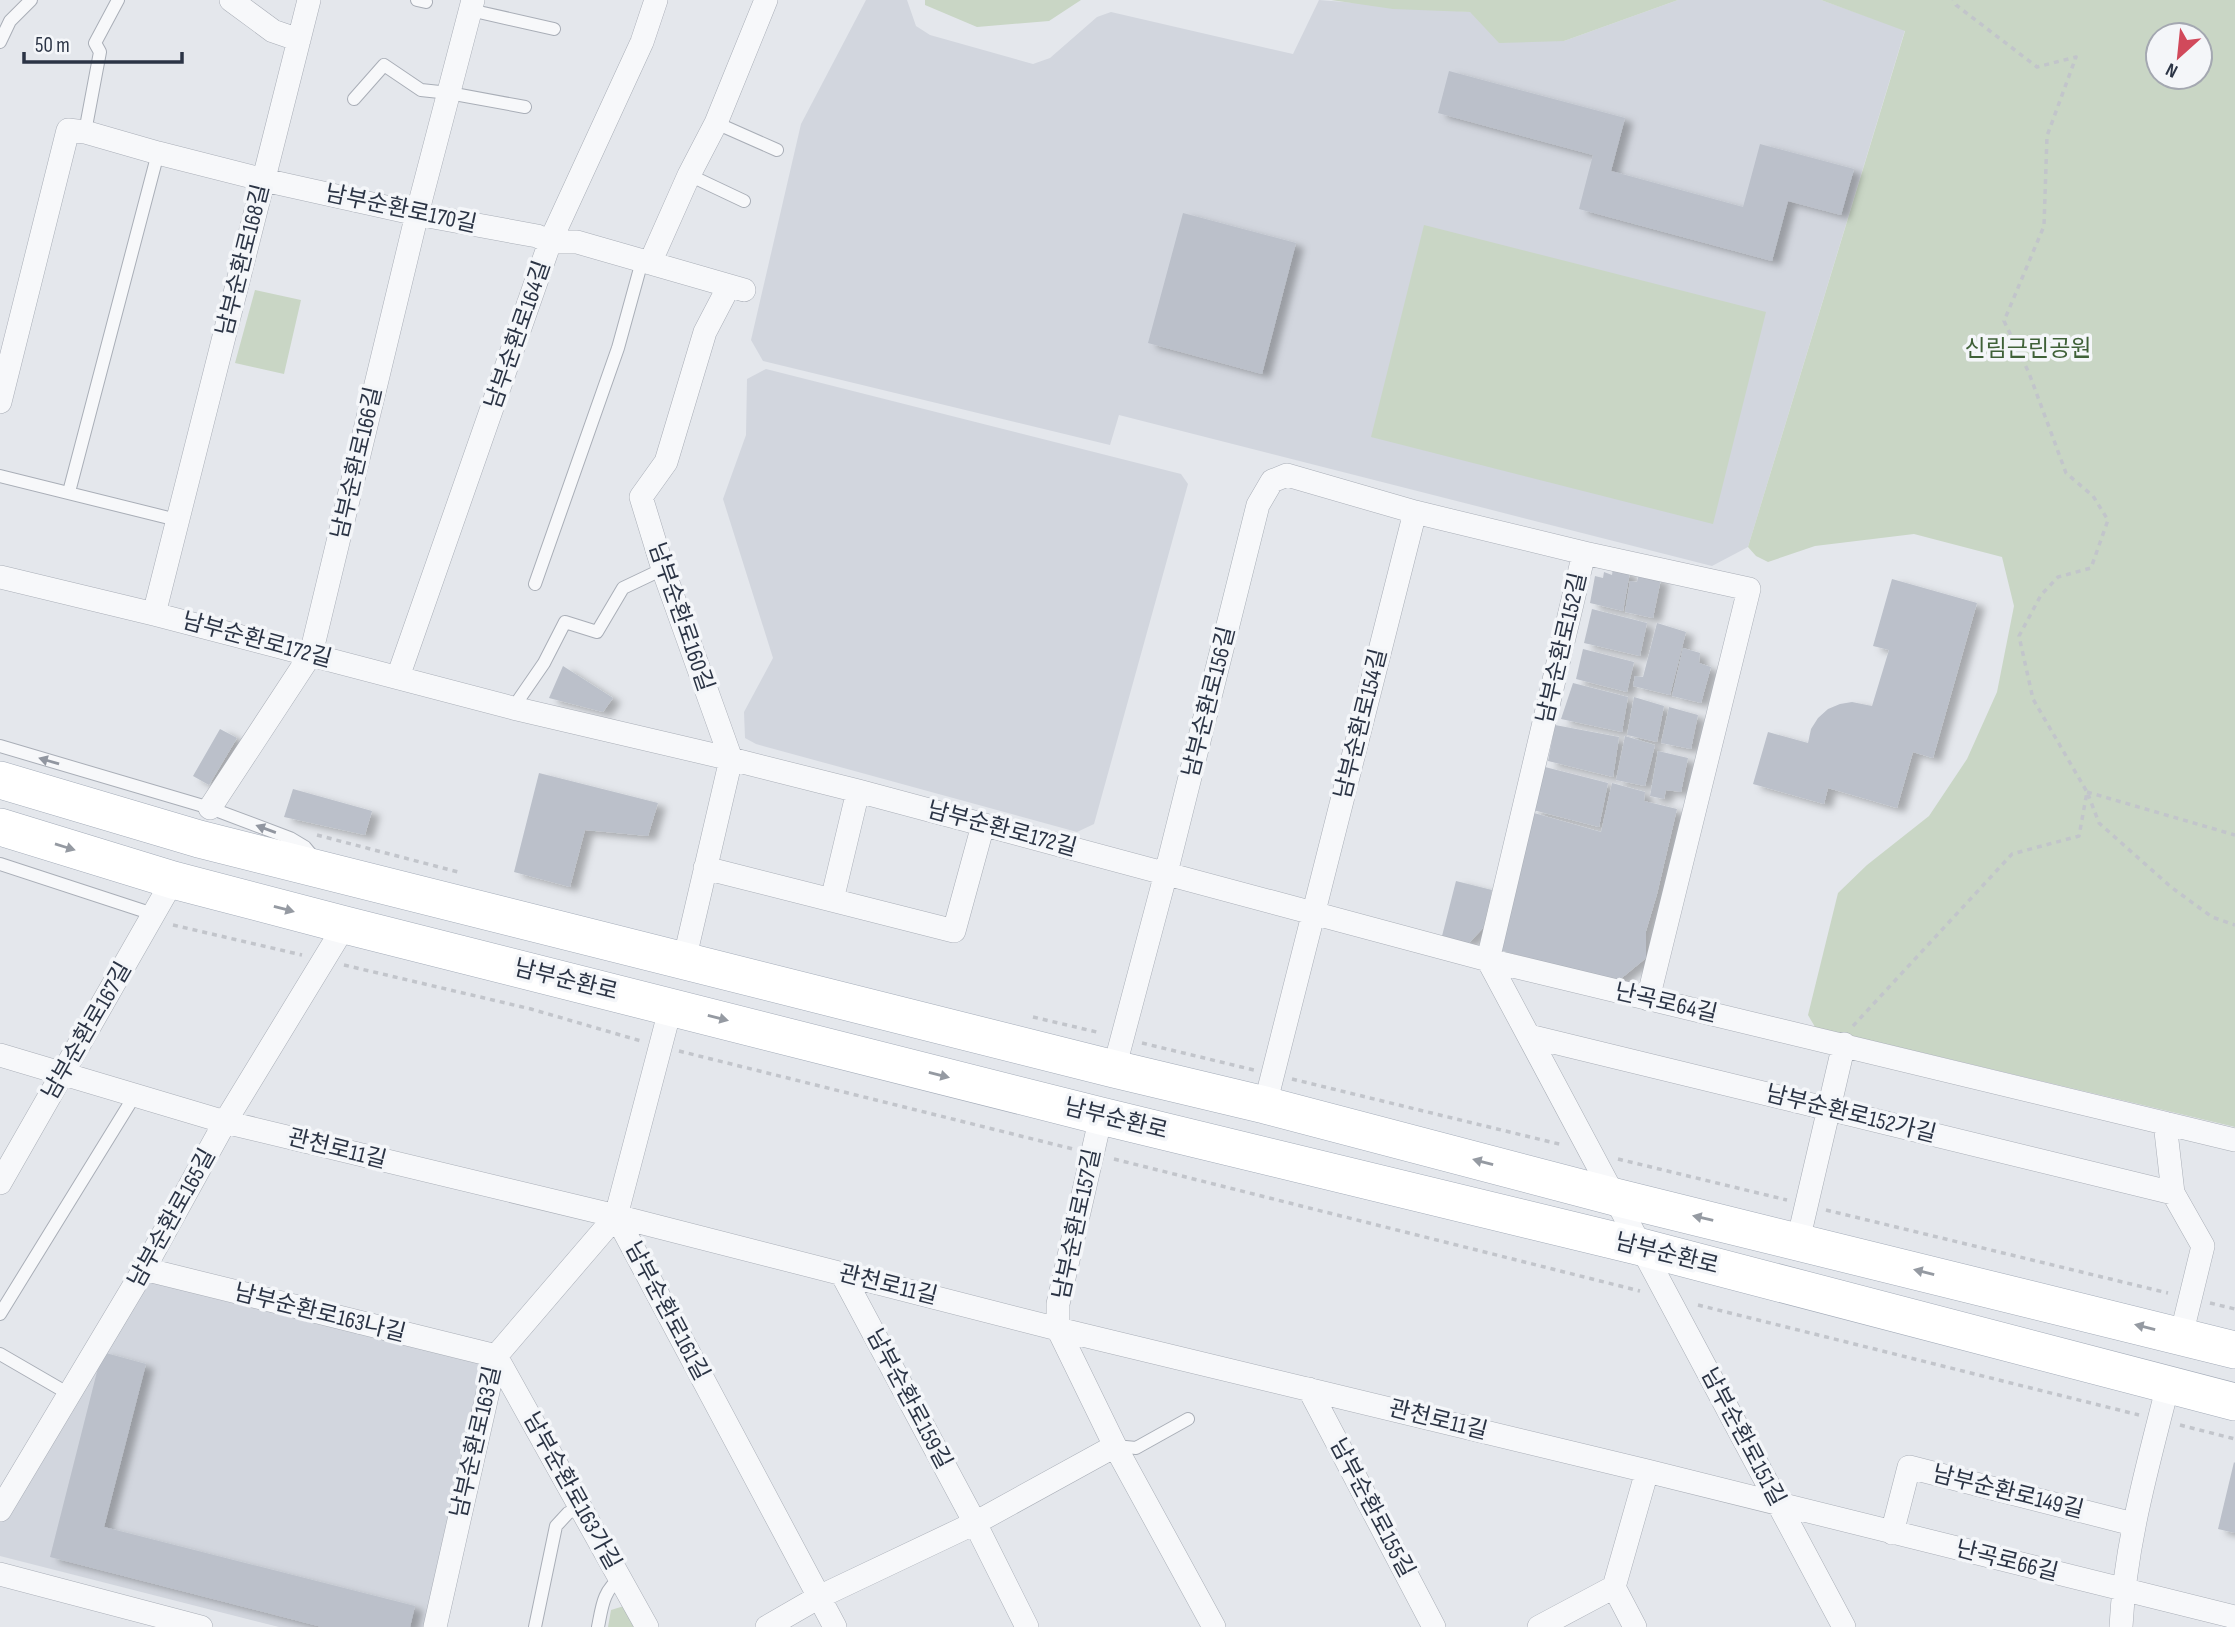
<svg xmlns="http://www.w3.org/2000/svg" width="2235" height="1627" viewBox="0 0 2235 1627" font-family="'Sofia Sans Condensed','Noto Sans KR',sans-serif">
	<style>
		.built { fill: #d2d6de }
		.green { fill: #c9d6c5; fill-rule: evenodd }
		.building { fill: #bbc0ca; filter: url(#shadow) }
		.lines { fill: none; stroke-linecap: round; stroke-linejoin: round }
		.lane-casing { stroke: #a9aeb7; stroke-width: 14 }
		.street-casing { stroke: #a9aeb7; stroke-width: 24 }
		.primary-casing { stroke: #a3abb8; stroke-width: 38 }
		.path { stroke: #c2c5cb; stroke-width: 3.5; stroke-dasharray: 5 5; stroke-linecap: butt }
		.lane { stroke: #f7f8fa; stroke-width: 12 }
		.street { stroke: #f7f8fa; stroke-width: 23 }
		.primary { stroke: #fff; stroke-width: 37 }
		.oneway { fill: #9196a0 }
		.oneway2 { fill: #959aa2 }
		.labels { text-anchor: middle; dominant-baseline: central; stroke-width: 7; stroke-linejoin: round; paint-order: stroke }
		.street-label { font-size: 23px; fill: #2b3445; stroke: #f4f6f9 }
		.park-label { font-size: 23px; fill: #3f6138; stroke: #f4f6f9 }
	</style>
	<defs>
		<filter id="shadow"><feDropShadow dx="8" dy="4.5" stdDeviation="3.5" flood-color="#0004"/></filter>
	</defs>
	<rect width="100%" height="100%" fill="#e4e7ec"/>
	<path class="built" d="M866 0H907L916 26 930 35 1033 64 1050 58 1097 17 1111 12 1293 54 1319 0 1470 12 1564 41 1678 0H1821L1905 30 1748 547 1712 566 1119 415 1110 445 763 361 751 340 801 124Z
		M766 369 1181 474 1188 484 1094 824 1077 832 756 744 745 738 744 712 773 658 723 499 746 435 747 379Z
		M144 1269 496 1356 435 1627H279L0 1556V1510Z"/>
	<path class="green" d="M925 0H1081L1049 21 977 27 925 5Z
		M1331 0H1678L1564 41 1499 43 1470 12 1393 9Z
		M1821 0H2235V1127L1815 1027 1808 1015 1838 893 1867 865 1929 816 1967 759 1997 692 2014 606 2002 557 1914 534 1815 546 1768 562 1756 556 1748 547 1905 31ZM2158 35H2200V77H2158Z
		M1424 225 1766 312 1713 524 1371 437Z
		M255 290 301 300 284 374 235 363Z
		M624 1606 636 1627H608L611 1610Z"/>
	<path class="building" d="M1449 71 1625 118 1611 171 1743 207 1760 144 1854 169 1841 215 1788 201 1772 261 1579 209 1593 155 1438 113Z
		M1183 213 1296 243 1262 374 1148 343Z
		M1613 568 1630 572 1623 611 1590 603 1595 576 1603 578 1604 572 1612 575Z
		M1639 574 1661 579 1653 618 1625 612 1630 581 1637 582Z
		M1892 579 1977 603 1933 758 1913 752 1897 808 1828 788 1824 804 1753 784 1768 732 1808 743 1811 729 1818 718 1828 709 1840 704 1852 702 1872 706 1889 650 1873 646Z
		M1592 609 1647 623 1640 656 1584 643Z
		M1657 623 1686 632 1670 695 1633 686 1635 676 1643 677Z
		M1683 648 1700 653 1699 663 1711 667 1701 703 1672 696Z
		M1583 649 1634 662 1627 692 1576 679Z
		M563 666 613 698 603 712 549 698Z
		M1573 683 1628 697 1622 732 1561 719Z
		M1634 697 1664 706 1657 742 1627 735Z
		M1669 707 1698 715 1691 749 1661 743Z
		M1555 725 1619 737 1613 777 1548 761Z
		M220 729 237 738 209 785 193 776Z
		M1625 736 1655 745 1645 786 1616 780Z
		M1658 751 1688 758 1681 792 1666 790 1664 799 1650 796Z
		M1545 767 1608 783 1599 827 1533 810Z
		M539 773 658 803 648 836 585 830 570 887 514 872Z
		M1612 783 1645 792 1644 801 1677 809 1657 894 1646 931V958L1618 981 1495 949 1527 811 1601 832Z
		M293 789 372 811 365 835 284 817Z
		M1456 881 1492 890 1483 928 1469 943 1442 936Z
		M102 1352 146 1364 104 1527 415 1606 410 1627H322L50 1557Z
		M2234 1462 2235 1463V1533L2218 1529Z"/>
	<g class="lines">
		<g class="lane-casing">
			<path id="lane" d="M417 0 426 2
				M470 10 554 29
				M0 42 10 21 31 0
				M354 99 384 65 421 90 449 93 525 107
				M716 123 777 150
				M85 132 100 52 95 43 118 0
				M689 175 744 201
				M0 476 177 520
				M69 492 158 153
				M535 584 618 348 642 261
				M513 708 544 663 565 622 597 632 623 588 663 569
				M0 746 210 808 290 838 305 847 314 858
				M0 864 153 914
				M0 1314 135 1095
				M0 1354 69 1394
				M1115 1446 1136 1448 1188 1419
				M535 1627 556 1526 568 1513 581 1507
				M598 1627C602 1607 603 1590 621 1578"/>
		</g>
		<g class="street-casing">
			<path id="street" d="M231 0 273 31 299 40
				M650 263 689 175 716 123 766 0
				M0 402 68 130 85 132 158 153 264 180 417 214 537 236 550 242H577L744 290
				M0 577 154 614 513 708 731 759 858 791 1488 960 2235 1140
				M154 614 309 0
				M398 677 550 242 642 42 656 0
				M210 808 311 654 417 214 473 0
				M705 868 954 931 983 825
				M832 900 858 791
				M684 961 731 759 663 569 641 497 666 462 705 332 729 286
				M1648 999 1749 589 1584 553 1488 960 1844 1627
				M671 1006 616 1216 835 1627
				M1529 1036 2173 1193
				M0 1055 225 1122 616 1216 1058 1329 1647 1471 2235 1617
				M1114 1069 1166 873 1258 505 1272 481 1287 475 1415 512
				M1265 1105 1415 512 1584 553
				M1101 1116 1058 1304V1329L1115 1446 1214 1627
				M2165 1123 2173 1193 2203 1246 2181 1336
				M0 1183 173 880
				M1798 1241 1844 1044
				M144 1269 496 1356 647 1627
				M842 1274 975 1523 1027 1627
				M1309 1389 1434 1627
				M0 1510 144 1269 225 1122 345 925
				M1892 1533 1909 1467 2133 1524
				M0 1574 201 1627
				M435 1627 496 1356 616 1216
				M767 1627 819 1597 975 1523 1115 1446
				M1539 1627 1614 1587
				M1635 1627 1614 1587 1647 1471
				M2121 1627C2125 1544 2148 1465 2168 1385"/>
		</g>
		<g class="primary-casing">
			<path id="primary" d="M0 780 199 839 1114 1069 1265 1105 1615 1197 2235 1350
				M0 827 173 880 345 925 1101 1116 1641 1247 2235 1402"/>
		</g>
		<path class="path" d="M2087 792 2235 835
			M2088 794 2099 823 2171 887 2212 917 2235 925
			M317 835 462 873
			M173 925 302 955
			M344 965 531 1009 641 1041
			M1033 1017 1101 1033
			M1853 1026 2012 854 2079 836 2087 792 2033 699 2019 636 2041 595 2058 577 2091 568 2108 520 2093 496 2066 473 2029 373 2004 321 2044 226 2047 136 2076 57 2037 67 1956 5 1953 0
			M1142 1043 1254 1070
			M679 1051 1073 1149
			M1292 1079 1563 1145
			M1114 1159 1640 1291
			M1618 1159 1787 1200
			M1826 1210 2168 1293
			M2210 1303 2235 1309
			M1698 1305 2139 1415
			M2180 1425 2235 1439"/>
		<use href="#lane" class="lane"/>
		<use href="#street" class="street"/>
		<use href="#primary" class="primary"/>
	</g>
	<defs><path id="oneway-solid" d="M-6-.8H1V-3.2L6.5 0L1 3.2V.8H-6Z" transform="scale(1.75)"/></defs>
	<g class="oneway">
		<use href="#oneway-solid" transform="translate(49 761) rotate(-164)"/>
		<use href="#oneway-solid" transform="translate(266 829) rotate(-160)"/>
	</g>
	<g class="oneway2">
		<use href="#oneway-solid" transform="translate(65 847) rotate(17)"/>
		<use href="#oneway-solid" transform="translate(284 909) rotate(15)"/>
		<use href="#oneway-solid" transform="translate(718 1018) rotate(14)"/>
		<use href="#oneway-solid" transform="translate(939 1075) rotate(14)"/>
		<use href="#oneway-solid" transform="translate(1483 1162) rotate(-165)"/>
		<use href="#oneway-solid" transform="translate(1703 1218) rotate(-167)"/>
		<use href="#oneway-solid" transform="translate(1924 1272) rotate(-166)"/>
		<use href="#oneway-solid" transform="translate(2145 1327) rotate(-166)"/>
	</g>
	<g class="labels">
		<g class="street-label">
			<text transform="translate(401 209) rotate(12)">남부순환로170길</text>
			<text transform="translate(243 260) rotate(-76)">남부순환로168길</text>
			<text transform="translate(518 335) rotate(-71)">남부순환로164길</text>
			<text transform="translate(357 463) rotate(-77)">남부순환로166길</text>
			<text transform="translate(681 617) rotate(71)">남부순환로160길</text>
			<text transform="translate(257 640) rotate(15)">남부순환로172길</text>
			<text transform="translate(1562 648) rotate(-77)">남부순환로152길</text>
			<text transform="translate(1209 702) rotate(-76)">남부순환로156길</text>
			<text transform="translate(1361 724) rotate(-76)">남부순환로154길</text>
			<text transform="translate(1002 829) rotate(15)">남부순환로172길</text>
			<text transform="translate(566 980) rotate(14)">남부순환로</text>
			<text transform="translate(1666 1003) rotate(13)">난곡로64길</text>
			<text transform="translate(87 1031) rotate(-60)">남부순환로167길</text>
			<text transform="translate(1851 1114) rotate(14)">남부순환로152가길</text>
			<text transform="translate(1116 1119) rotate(14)">남부순환로</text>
			<text transform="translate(337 1149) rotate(14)">관천로11길</text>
			<text transform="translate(172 1218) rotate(-61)">남부순환로165길</text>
			<text transform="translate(1077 1224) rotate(-78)">남부순환로157길</text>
			<text transform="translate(1667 1254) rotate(14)">남부순환로</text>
			<text transform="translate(888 1285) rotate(14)">관천로11길</text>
			<text transform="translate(667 1311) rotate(62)">남부순환로161길</text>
			<text transform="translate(320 1313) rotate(14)">남부순환로163나길</text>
			<text transform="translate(909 1399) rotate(62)">남부순환로159길</text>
			<text transform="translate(1438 1420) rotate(14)">관천로11길</text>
			<text transform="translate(1743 1437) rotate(62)">남부순환로151길</text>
			<text transform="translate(476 1442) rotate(-77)">남부순환로163길</text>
			<text transform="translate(572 1491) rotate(61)">남부순환로163가길</text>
			<text transform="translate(2008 1492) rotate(14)">남부순환로149길</text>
			<text transform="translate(1372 1508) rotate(62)">남부순환로155길</text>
			<text transform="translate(2007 1561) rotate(14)">난곡로66길</text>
		</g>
		<g class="park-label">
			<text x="2028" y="349">신림근린공원</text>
		</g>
	</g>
	<g transform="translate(2179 56) rotate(207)"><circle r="33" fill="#f4f6f9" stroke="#a4a8b1" stroke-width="2"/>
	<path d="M0-5L12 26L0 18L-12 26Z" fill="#d1495b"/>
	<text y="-10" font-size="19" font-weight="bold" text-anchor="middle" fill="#2b3445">N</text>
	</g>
	<path d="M24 52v10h158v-10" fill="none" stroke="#2b3445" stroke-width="3.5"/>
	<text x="35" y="52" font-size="21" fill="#2b3445" stroke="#f4f6f9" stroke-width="5" paint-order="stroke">50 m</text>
</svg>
